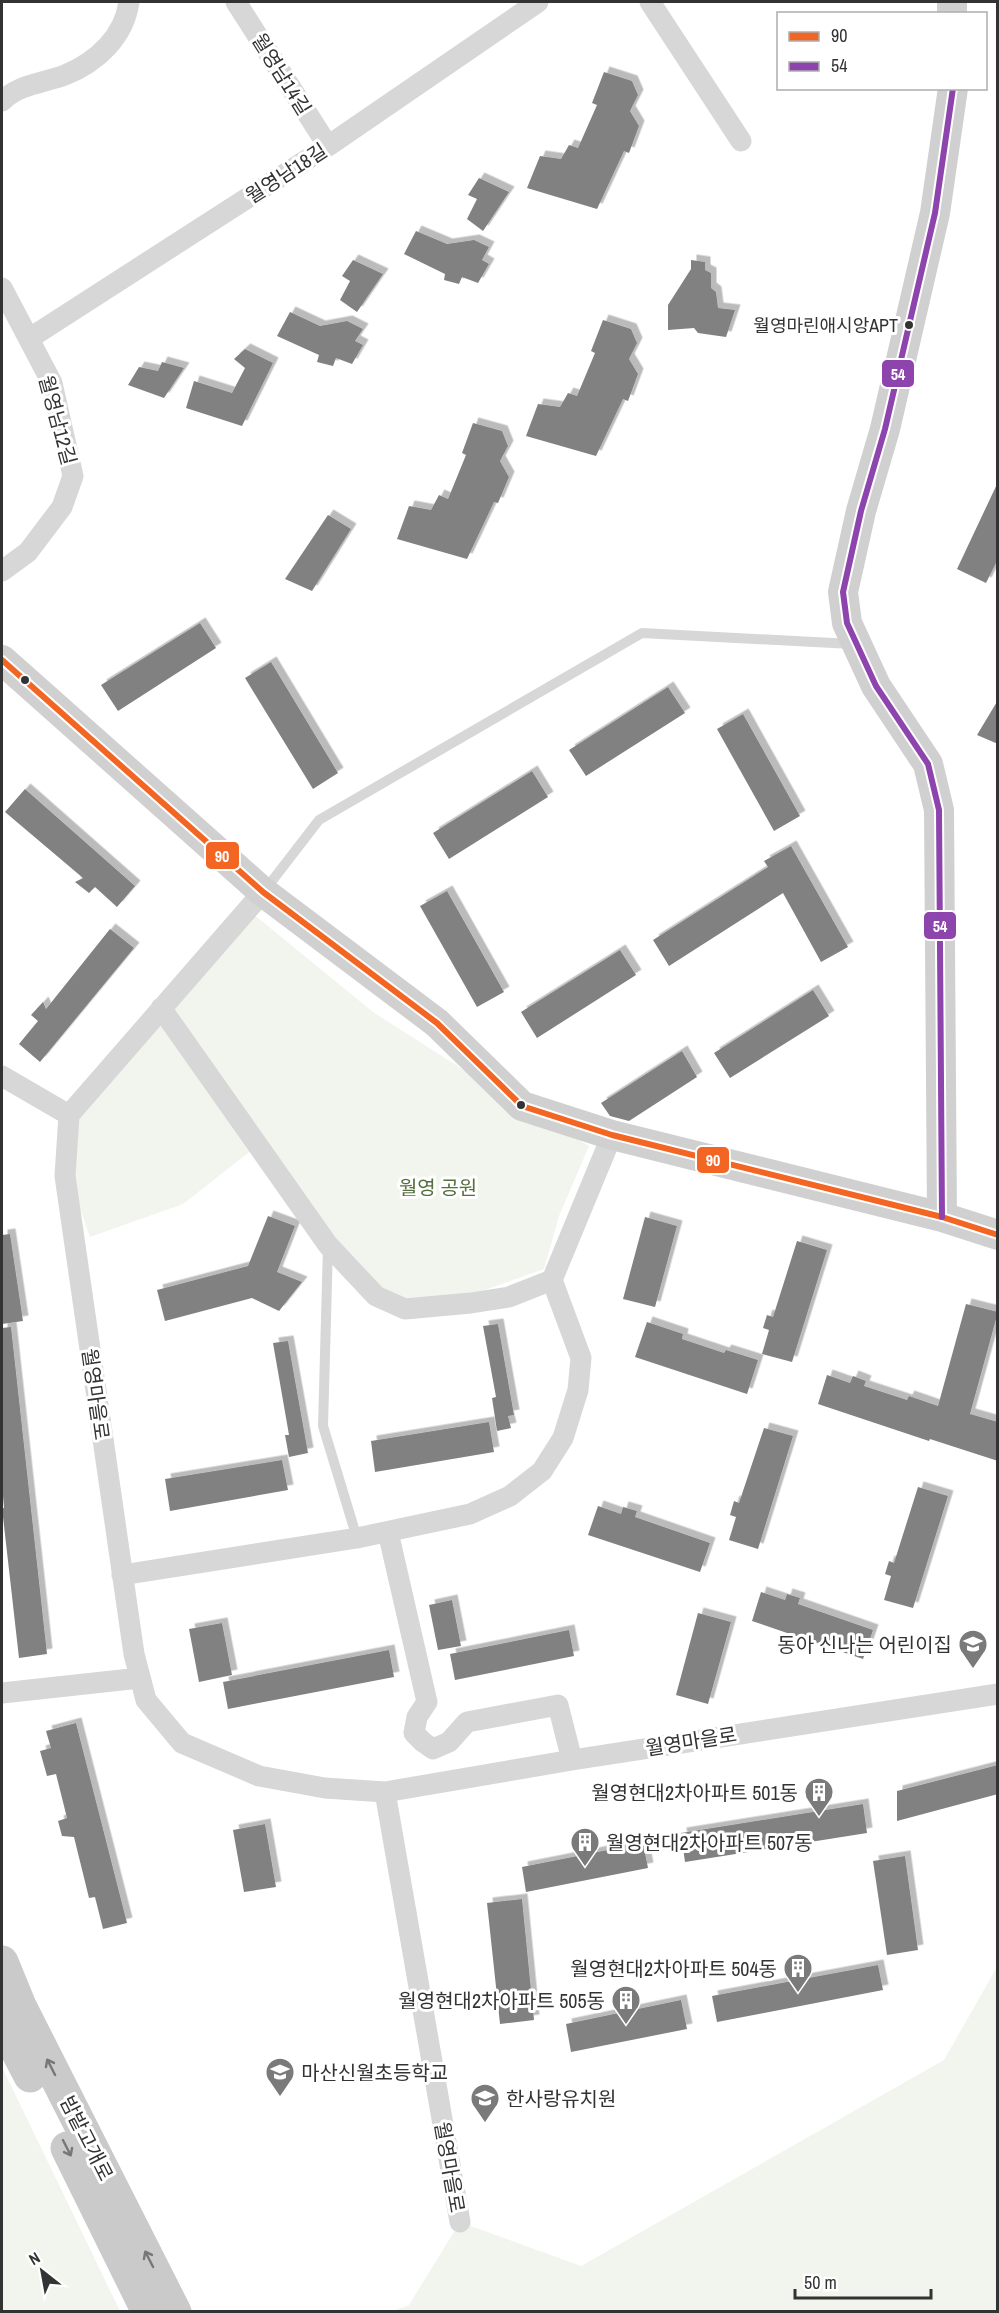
<svg xmlns="http://www.w3.org/2000/svg" width="999" height="2313" viewBox="0 0 999 2313" font-family="'Archivo Narrow','Noto Sans KR',sans-serif">
	<style>
		.green { fill: #f1f5ed }
		.building { fill: #818181; filter: url(#shadow) }
		.lines { fill: none; stroke-linecap: round; stroke-linejoin: round }
		.service { stroke: #d7d7d7; stroke-width: 10 }
		.minor { stroke: #d7d7d7; stroke-width: 21 }
		.secondary { stroke: #d0d0d0; stroke-width: 30 }
		.primary { stroke: #cacaca; stroke-width: 33 }
		.bus-1-casing { stroke: #fff; stroke-width: 10 }
		.bus-2-casing { stroke: #fff; stroke-width: 10 }
		.bus-1 { stroke: #f26522; stroke-width: 6 }
		.bus-2 { stroke: #8e44ad; stroke-width: 6 }
		.oneway { stroke: #777 }
		.bus-dot { fill: #333; stroke: #fff; stroke-width: 2 }
		.labels { text-anchor: middle; dominant-baseline: central; stroke-width: 6; stroke-linejoin: round; paint-order: stroke }
		.bus-label { font-size: 18px; fill: #333; stroke: #fff; text-anchor: end }
		.street-label { font-size: 20px; fill: #333; stroke: #fff }
		.park-label { font-size: 20px; fill: #56703f; stroke: #fff }
		.poi-label { font-size: 20px; fill: #333; stroke: #fff; text-anchor: end }
		.line-badge { stroke: #fff; stroke-width: 2 }
		.badge-label { font-size: 16px; text-anchor: middle; font-weight: bold; fill: #fff }
	</style>
	<defs>
		<filter id="shadow"><feDropShadow dx="5.5" dy="-5.5" stdDeviation="0" flood-color="#0004"/></filter>
	</defs>
	<rect width="100%" height="100%" fill="#fff"/>
	<path class="green" d="M252 913 373 1012 498 1092 589 1146 559 1216 544 1269 462 1298 408 1302 368 1279 261 1151 172 1010Z
		M160 1017 252 1150 183 1204 90 1237 70 1179 80 1112Z
		M997 1967V2311L390 2312 409 2305 460 2222 581 2266 944 2060Z
		M2 2067 120 2311H2Z"/>
	<path class="building" d="M604 72 632 81 638 95 630 111 639 126 629 153 624 151 597 209 527 188 540 156 561 159 569 145 578 148 597 105 592 103Z
		M479 178 509 192 483 231 467 219 477 199 468 195Z
		M416 231 447 244 474 240 489 247 482 260 489 264 478 283 462 277 459 284 444 280 445 274 404 254Z
		M353 260 383 274 357 312 340 300 350 281 342 276Z
		M691 260 705 262V270L711 273V288L716 292 718 308 735 310 726 337 698 333 694 328 668 330V305L691 269Z
		M290 312 320 326 347 321 363 329 355 341 363 345 352 364 336 358 333 366 317 362 319 355 277 336Z
		M603 320 631 329 637 343 629 359 638 374 628 401 623 399 596 456 526 436 538 404 560 407 568 393 577 396 595 353 591 351Z
		M245 349 273 363 242 426 186 408 194 381 232 393 245 368 234 359Z
		M162 362 184 368 164 398 128 385 139 367 158 371Z
		M473 423 502 431 508 446 500 461 509 477 498 503 494 502 467 559 397 539 409 506 431 510 439 495 448 499 466 455 462 453Z
		M998 482V559L986 583 957 569Z
		M328 515 351 529 312 591 285 579Z
		M200 623 216 648 118 711 101 685Z
		M271 662 338 773 313 789 245 678Z
		M668 687 685 713 586 776 569 750Z
		M998 700V744L977 735Z
		M743 714 800 816 774 831 717 729Z
		M532 771 548 797 449 859 433 833Z
		M25 789 135 886 117 907 95 887 89 893 75 882 83 878 5 812Z
		M791 846 848 947 821 962 783 893 669 966 653 940 768 867 764 861Z
		M447 891 504 992 477 1007 420 906Z
		M110 929 134 948 40 1062 19 1044 38 1021 31 1015 43 1002 46 1009Z
		M620 950 636 975 537 1038 521 1012Z
		M813 990 829 1016 730 1078 714 1053Z
		M682 1051 697 1077 629 1121 610 1116 601 1103Z
		M268 1216 295 1226 277 1272 302 1282 279 1311 252 1298 165 1321 157 1290 248 1266Z
		M645 1217 677 1226 655 1307 623 1299Z
		M10 1234 23 1321 2 1324V1235Z
		M797 1241 827 1250 792 1362 762 1354 769 1330 763 1328 767 1315 773 1317Z
		M966 1304 998 1312 970 1414 998 1422V1461L930 1439 929 1441 818 1404 827 1375 850 1383 853 1376 866 1381 864 1386 907 1400 909 1396 938 1406Z
		M647 1322 683 1334 682 1339 724 1353 726 1350 758 1360 747 1394 635 1357Z
		M498 1324 514 1415 508 1416 511 1428 497 1431 492 1398 496 1397 483 1326Z
		M11 1327 47 1654 19 1658 2 1508H4L2 1484V1328Z
		M288 1341 308 1453 289 1457 285 1435H289L273 1343Z
		M489 1422 494 1452 375 1472 371 1441Z
		M764 1428 793 1436 758 1549 729 1540 736 1517 730 1515 734 1501 739 1503Z
		M282 1460 288 1490 170 1511 165 1479Z
		M918 1487 948 1496 913 1608 884 1600 891 1576 885 1574 889 1561 894 1563Z
		M598 1506 621 1514 623 1507 637 1511 635 1517 710 1543 700 1572 588 1535Z
		M761 1592 785 1600 787 1594 800 1598 798 1604 873 1630 863 1659 752 1621Z
		M452 1600 461 1646 438 1650 429 1605Z
		M698 1613 731 1622 708 1704 676 1695Z
		M222 1623 232 1675 199 1682 189 1629Z
		M569 1630 574 1656 455 1680 450 1654Z
		M389 1650 394 1677 228 1709 223 1682Z
		M76 1723 127 1923 103 1929 95 1897 89 1898 74 1837 62 1836 58 1821 67 1818 56 1774 47 1776 40 1751 51 1748 46 1731Z
		M998 1765V1794L897 1821V1791Z
		M863 1804 867 1833 685 1862 681 1833Z
		M265 1824 276 1887 244 1892 233 1830Z
		M643 1843 648 1868 526 1892 522 1867Z
		M905 1856 918 1950 887 1955 873 1861Z
		M522 1899 534 2020 500 2024 487 1903Z
		M878 1965 883 1990 717 2022 712 1996Z
		M681 2000 687 2029 571 2052 566 2024Z"/>
	<g class="lines">
		<path class="service" d="M265 890 319 820 642 633 852 644
			M328 1246 323 1426 357 1538"/>
		<path class="minor" d="M236 2 328 146
			M650 2 741 141
			M2 101C19 84 44 83 65 75 97 62 124 37 129 2
			M2 288 52 383 73 476 62 507 28 552 2 571
			M30 338 328 146 538 2
			M263 892 69 1115 65 1176 134 1654 146 1700 182 1743 259 1776 325 1788 385 1792 572 1760 998 1694
			M161 1008 328 1245 376 1296 405 1309 471 1303 509 1297 552 1280
			M2 1076 69 1115
			M388 1532 427 1702 417 1717 414 1733 423 1742 433 1749 449 1742 467 1722 558 1705 572 1760
			M122 1575 357 1538 470 1514 510 1496 542 1471 563 1438 578 1390 581 1358 552 1280 612 1135
			M2 1693 140 1678
			M385 1792 460 2222"/>
		<path class="secondary" d="M952 2V14
			M2 660 263 892 437 1023 522 1106 612 1135 942 1217 998 1235
			M942 1217 939 810 928 764 876 686 847 623 843 592 861 511 885 429 935 213 953 88"/>
		<path class="primary" d="M2 1962 20 2006 175 2312
			M2 2022 30 2076
			M67 2148 148 2312"/>
		<g class="bus-1-casing">
			<path id="bus-1" d="M2 660 263 892 437 1023 522 1106 612 1135 942 1217 998 1235"/>
		</g>
		<g class="bus-2-casing">
			<path id="bus-2" d="M942 1217 939 810 928 764 876 686 847 623 843 592 861 511 885 429 935 213 953 88"/>
		</g>
		<use href="#bus-1" class="bus-1"/>
		<use href="#bus-2" class="bus-2"/>
	</g>
	<defs><path id="oneway-shaft" d="M-6 0H5M1.5-3L5.5 0L1.5 3" fill="none" stroke-width="1.6" stroke-linecap="round" stroke-linejoin="round" transform="scale(1.5)"/></defs>
	<g class="oneway">
		<use href="#oneway-shaft" transform="translate(51 2067) rotate(-117)"/>
		<use href="#oneway-shaft" transform="translate(67 2148) rotate(63)"/>
		<use href="#oneway-shaft" transform="translate(149 2259) rotate(-117)"/>
	</g>
	<defs>
		<g id="school-pin" transform="scale(1.5)"><path d="M0 17L-7.5 6A9.5 9.5 0 1 1 7.5 6Z" fill="#7a7a7a" stroke="#fff"/><path d="M0-5L7-2L0 1L-7-2ZM-4 1L0 2.5L4 1V4Q0 6-4 4Z" fill="#fff"/></g>
		<g id="building-pin" transform="scale(1.5)"><path d="M0 17L-7.5 6A9.5 9.5 0 1 1 7.5 6Z" fill="#7a7a7a" stroke="#fff"/><path d="M-4-6H4V6H1V3H-1V6H-4ZM-2.5-4.3h1.7v1.8h-1.7ZM.8-4.3h1.7v1.8H.8ZM-2.5-1h1.7V.8h-1.7ZM.8-1h1.7V.8H.8Z" fill="#fff"/></g>
	</defs>
	<g fill-rule="evenodd">
		<use href="#school-pin" x="973" y="1644"/>
		<use href="#building-pin" x="819" y="1792"/>
		<use href="#building-pin" x="585" y="1842"/>
		<use href="#building-pin" x="798" y="1968"/>
		<use href="#building-pin" x="626" y="2000"/>
		<use href="#school-pin" x="280" y="2072"/>
		<use href="#school-pin" x="485" y="2098"/>
	</g>
	<g class="bus-dot">
		<circle cx="909" cy="325" r="5"/>
		<circle cx="25" cy="680" r="5"/>
		<circle cx="521" cy="1105" r="5"/>
	</g>
	<g class="labels">
		<g class="bus-label">
			<text x="898" y="325">월영마린애시앙APT</text>
		</g>
		<g class="street-label">
			<text transform="translate(282 74) rotate(58)">월영남14길</text>
			<text transform="translate(286 173) rotate(-33)">월영남18길</text>
			<text transform="translate(58 420) rotate(75)">월영남12길</text>
			<text transform="translate(96 1394) rotate(82)">월영마을로</text>
			<text transform="translate(691 1741) rotate(-9)">월영마을로</text>
			<text transform="translate(87 2138) rotate(63)">밤밭고개로</text>
			<text transform="translate(450 2167) rotate(80)">월영마을로</text>
		</g>
		<g class="park-label">
			<text x="438" y="1187">월영 공원</text>
		</g>
		<g class="poi-label">
			<text x="952" y="1644">동아 신나는 어린이집</text>
			<text x="798" y="1792">월영현대2차아파트 501동</text>
			<text x="606" y="1842" text-anchor="start">월영현대2차아파트 507동</text>
			<text x="777" y="1968">월영현대2차아파트 504동</text>
			<text x="605" y="2000">월영현대2차아파트 505동</text>
			<text x="301" y="2072" text-anchor="start">마산신월초등학교</text>
			<text x="506" y="2098" text-anchor="start">한사랑유치원</text>
		</g>
	</g>
	<g class="line-badge">
		<rect x="881" y="359" width="34" height="29" rx="6" fill="#8e44ad"/>
		<rect x="205" y="841" width="35" height="29" rx="6" fill="#f26522"/>
		<rect x="923" y="911" width="34" height="29" rx="6" fill="#8e44ad"/>
		<rect x="696" y="1146" width="34" height="28" rx="6" fill="#f26522"/>
	</g>
	<g class="badge-label">
		<text x="898" y="380">54</text>
		<text x="222" y="862">90</text>
		<text x="940" y="932">54</text>
		<text x="713" y="1166">90</text>
	</g>
	<rect width="999" height="2313" fill="none" stroke="#333333" stroke-width="6"/>
	<rect x="777" y="12" width="210" height="78" fill="#ffffff" stroke="#adadad" stroke-width="1.5"/>
	<rect x="789" y="32" width="30" height="9" fill="#f26522" stroke="#adadad" stroke-width="1.5"/>
	<text x="831" y="42" font-size="18" fill="#333333">90</text>
	<rect x="789" y="62" width="30" height="9" fill="#8e44ad" stroke="#adadad" stroke-width="1.5"/>
	<text x="831" y="72" font-size="18" fill="#333333">54</text>
	<g transform="translate(42 2271) rotate(329)" stroke="#ffffff" stroke-width="4.5" paint-order="stroke">
	<path d="M0-4.5L10 22L0 15L-10 22Z" fill="#333333"/>
	<text y="-9" font-size="16" font-weight="bold" text-anchor="middle" fill="#333333">N</text>
	</g>
	<path d="M795 2289v9h136v-9" fill="none" stroke="#333333" stroke-width="3"/>
	<text x="804" y="2289" font-size="18" fill="#333333" stroke="#ffffff" stroke-width="4.5" paint-order="stroke">50 m</text>
</svg>
